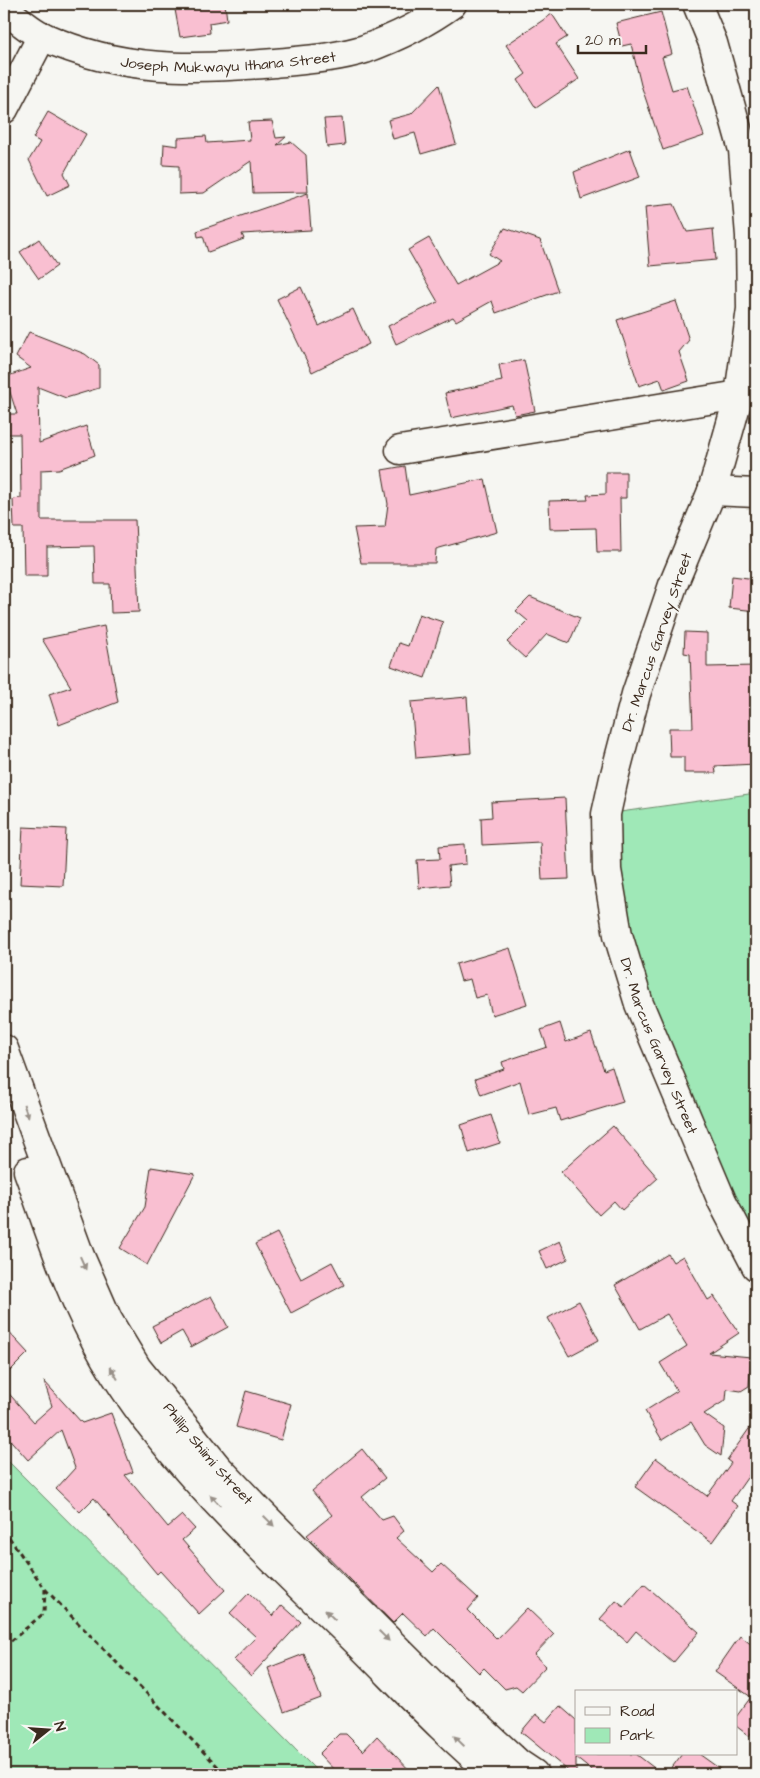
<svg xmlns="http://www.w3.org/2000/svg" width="760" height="1778" viewBox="0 0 760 1778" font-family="'Architects Daughter',sans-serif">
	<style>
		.green { fill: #9fe8b7; stroke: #6d896a }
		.building { fill: #f9bfd1; stroke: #3b2a1e }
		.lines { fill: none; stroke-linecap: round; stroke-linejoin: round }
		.minor-casing { stroke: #3b2a1e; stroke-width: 31 }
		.path { stroke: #3b2a1e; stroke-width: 3; stroke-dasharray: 5 4; stroke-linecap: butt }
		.minor { stroke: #f6f6f2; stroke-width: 28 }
		.oneway { fill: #989088 }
		.labels { text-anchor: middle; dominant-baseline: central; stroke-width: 4; stroke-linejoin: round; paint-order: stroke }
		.street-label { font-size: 15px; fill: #3b2a1e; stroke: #f6f6f2 }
	</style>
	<rect width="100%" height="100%" fill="#f6f6f2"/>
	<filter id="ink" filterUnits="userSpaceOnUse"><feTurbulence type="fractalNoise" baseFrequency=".02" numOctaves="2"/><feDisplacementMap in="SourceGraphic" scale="10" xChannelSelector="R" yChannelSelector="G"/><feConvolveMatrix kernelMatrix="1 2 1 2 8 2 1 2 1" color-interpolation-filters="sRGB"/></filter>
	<g filter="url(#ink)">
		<path class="green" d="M756 793V1266L639 1004 606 814Z
			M4 1457 320 1774H4Z"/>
		<path class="building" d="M174 4H225L227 20 209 23 210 33 180 37Z
			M661 12 672 54 662 57 672 90 687 86 704 136 663 150 641 85 631 44 622 46 616 23Z
			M552 14 567 37 556 44 579 79 536 108 518 80 526 74 506 45Z
			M439 85 456 144 421 154 415 133 393 139 388 120 411 114Z
			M48 112 86 134 64 173 70 185 47 196 29 160 40 142 33 138Z
			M342 118 345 145 327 147 324 119Z
			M272 121 276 138 286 137 277 145 291 142 306 155 308 192 253 193 251 161 204 193 179 194V166L163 165 164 144 178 146V138L206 136 207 143 250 140 248 122Z
			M630 149 640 177 581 199 574 172Z
			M308 193 311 230 242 234 244 239 208 252 203 236 198 237 197 231Z
			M674 204 687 232 713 229 716 260 650 266 645 207Z
			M505 228 540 240 558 291 496 313 492 301 456 321 453 317 396 344 388 326 438 302 408 250 429 238 456 285 500 261 489 254Z
			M39 239 57 266 39 279 20 252Z
			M301 287 319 326 353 309 369 344 312 372 277 299Z
			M676 301 689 340 679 352 689 381 664 390 660 379 639 386 617 320Z
			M29 332 85 354 99 365V388L66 398 38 387 39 443 86 426 95 455 59 469 41 470V520H135L139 612 111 613 110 584H95L94 546 47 547V576H24L23 528H14L13 499 21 498 20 434H8L9 414H17L5 377 31 368 16 357Z
			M524 360 535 411 515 415 512 405 451 418 445 393 502 381 499 365Z
			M405 466 409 495 485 479 497 532 436 549 435 563H361L354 528 385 527 388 504 382 470Z
			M606 472H626V498H620L621 552H597L596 528 550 529 549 501 588 500 587 495 606 494Z
			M732 576 756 579V611L729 608Z
			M530 597 580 618 569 643 547 634 525 658 507 642 528 621 516 611Z
			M419 614 443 622 425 678 391 666 399 643 408 646Z
			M104 626 118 702 59 725 49 694 71 687 42 639Z
			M685 632 707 633V667L756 666V764L715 766 716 773H684V757H670L669 728H693L690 654 684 653Z
			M467 697 471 753 416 758 411 702Z
			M565 798 569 879 542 880 540 842 482 845 481 818 492 817 491 802Z
			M23 827 66 829 63 886 20 884Z
			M465 844 466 864 448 866 450 885 419 888 417 860 440 859 439 846Z
			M510 948 527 1004 492 1015 487 995 475 998 470 979 461 981 456 964Z
			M560 1023 566 1042 591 1033 604 1070 612 1067 623 1102 560 1121 556 1108 529 1115 520 1081 481 1095 475 1079 504 1069 502 1062 547 1047 541 1030Z
			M491 1115 500 1143 469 1153 461 1125Z
			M613 1126 658 1178 622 1210 614 1201 599 1215 561 1172Z
			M151 1167 195 1174 147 1265 120 1248 145 1207Z
			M277 1233 301 1279 332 1262 344 1285 291 1313 255 1244Z
			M560 1241 568 1259 547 1269 539 1251Z
			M668 1254 673 1262 683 1256 708 1300 714 1296 739 1333 709 1353 751 1357 749 1386 741 1391 727 1389 726 1400 704 1414 724 1428 721 1456 705 1445 691 1422 662 1440 645 1411 677 1391 660 1363 687 1346 667 1314 640 1329 615 1285Z
			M211 1296 228 1327 191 1347 182 1331 161 1343 152 1326Z
			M579 1301 599 1340 569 1356 548 1318Z
			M4 1327 28 1353 4 1377Z
			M44 1381 82 1423 111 1413 133 1472 125 1475 168 1527 182 1515 195 1529 182 1540 225 1590 199 1614 160 1571 157 1574 94 1498 80 1512 56 1489 75 1468 61 1430 28 1460 4 1433V1388L34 1422 52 1406Z
			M246 1391 291 1404 281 1440 236 1427Z
			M756 1419V1465L731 1501 738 1506 712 1542 635 1487 656 1458 707 1496 731 1463 727 1460Z
			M362 1449 385 1478 362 1497 382 1520 393 1516 404 1531 396 1538 433 1572 441 1564 478 1598 468 1610 497 1639 527 1608 554 1634 534 1655 546 1666 522 1691 516 1686 505 1689 484 1668 479 1673 434 1628 427 1636 403 1613 393 1623 307 1535 332 1515 312 1491Z
			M644 1584 699 1632 673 1663 636 1631 627 1642 600 1619 616 1601 624 1607Z
			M249 1593 273 1616 282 1605 301 1622 251 1676 234 1660 256 1637 230 1613Z
			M740 1636 756 1648V1726L749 1736 736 1726V1717L751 1697 715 1672Z
			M304 1654 321 1698 284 1712 268 1668Z
			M560 1706 576 1720V1754H636L662 1774H596L576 1758V1774H572L521 1732 536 1714 546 1722Z
			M339 1734H346L363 1751 377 1736 413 1774H338L319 1754Z
			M682 1754H699L727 1774H667Z"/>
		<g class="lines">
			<g class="minor-casing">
				<g id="minor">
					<path id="s1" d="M697 4 713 43 743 150 750 236 751 309 739 395 712 491 673 585 636 694 614 778 606 814 607 870 618 935 639 1004 722 1201 756 1266"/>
					<path id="s2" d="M4 8C16 18 30 31 44 37 121 72 192 70 275 63 304 60 337 58 365 49 395 38 426 23 452 4"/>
					<path d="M4 109 42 36"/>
					<path d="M400 450 739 395"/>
					<path d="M712 491 756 493"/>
					<path id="s3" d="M4 1049 80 1256 108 1320 137 1368 218 1468 260 1512 433 1685 519 1764 534 1774"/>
					<path d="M28 1171C51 1234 71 1300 105 1358 166 1462 263 1550 349 1634 397 1681 443 1732 494 1774"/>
				</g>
			</g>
			<path class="path" d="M4 1530 45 1589 225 1774
				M4 1647 44 1613 45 1589"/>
			<use href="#minor" class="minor"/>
		</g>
		<defs><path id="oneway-solid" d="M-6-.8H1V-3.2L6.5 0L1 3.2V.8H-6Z" transform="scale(1.25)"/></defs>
		<g class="oneway">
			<use href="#oneway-solid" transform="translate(26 1111) rotate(70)"/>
			<use href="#oneway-solid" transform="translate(83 1263) rotate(66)"/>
			<use href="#oneway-solid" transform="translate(114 1373) rotate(-121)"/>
			<use href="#oneway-solid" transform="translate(215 1500) rotate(-133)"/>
			<use href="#oneway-solid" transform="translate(269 1521) rotate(45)"/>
			<use href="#oneway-solid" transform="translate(330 1615) rotate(-136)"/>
			<use href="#oneway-solid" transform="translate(384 1636) rotate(45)"/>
			<use href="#oneway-solid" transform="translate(459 1741) rotate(-136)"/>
		</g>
	</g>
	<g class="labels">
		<g class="street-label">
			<text stroke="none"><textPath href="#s2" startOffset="238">Joseph Mukwayu Ithana Street</textPath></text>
			<text transform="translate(657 642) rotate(-71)">Dr. Marcus Garvey Street</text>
			<text stroke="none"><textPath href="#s1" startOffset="1080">Dr. Marcus Garvey Street</textPath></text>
			<text stroke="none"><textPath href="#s3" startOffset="458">Phillip Shiimi Street</textPath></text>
		</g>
	</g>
	<rect width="760" height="1778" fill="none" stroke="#f6f6f2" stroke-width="20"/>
	<rect x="10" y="10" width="740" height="1758" fill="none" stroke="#3b2a1e" stroke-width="2" filter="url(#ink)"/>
	<rect x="575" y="1690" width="162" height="65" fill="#f6f6f2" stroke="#aba49d"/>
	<rect x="585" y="1707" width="25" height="8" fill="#f6f6f2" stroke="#aba49d"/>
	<text x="620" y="1716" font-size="15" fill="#3b2a1e">Road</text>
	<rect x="585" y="1728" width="25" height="15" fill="#9fe8b7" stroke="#aba49d"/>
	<text x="620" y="1740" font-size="15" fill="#3b2a1e">Park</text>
	<g transform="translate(48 1730) rotate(73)" stroke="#f6f6f2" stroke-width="4" paint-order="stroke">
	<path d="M0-4L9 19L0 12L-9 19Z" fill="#3b2a1e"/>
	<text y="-8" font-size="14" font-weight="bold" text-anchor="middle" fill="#3b2a1e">N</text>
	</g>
	<path d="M578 45v8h68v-8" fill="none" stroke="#3b2a1e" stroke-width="2.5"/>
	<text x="585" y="45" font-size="15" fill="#3b2a1e" stroke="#f6f6f2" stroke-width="4" paint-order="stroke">20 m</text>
</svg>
